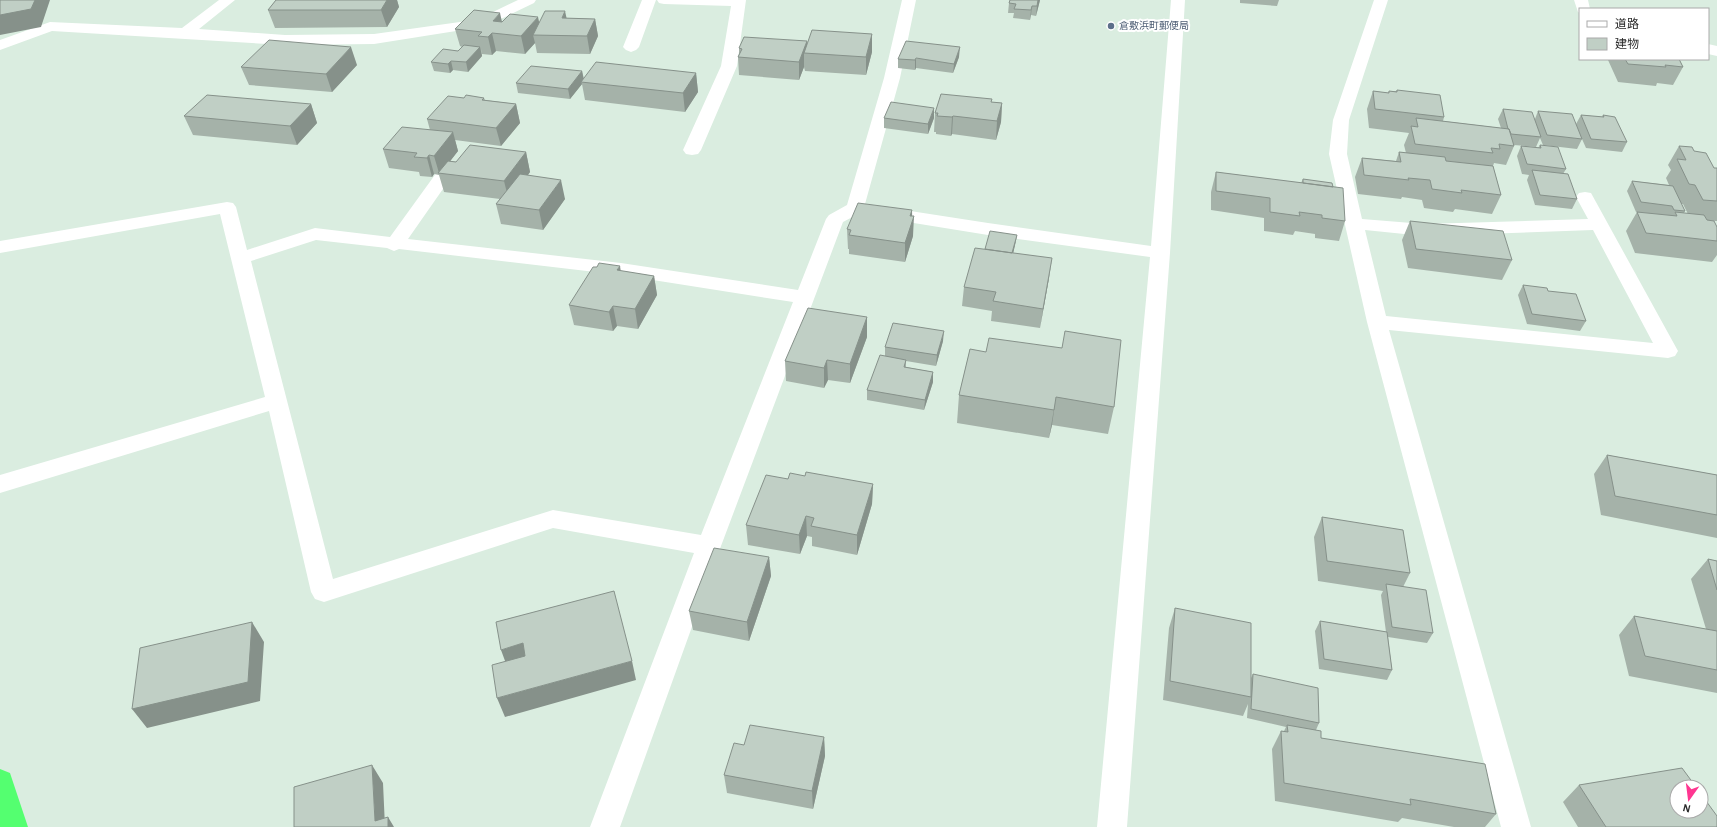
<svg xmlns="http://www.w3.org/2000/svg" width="1717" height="827" viewBox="0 0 1717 827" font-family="'Alegreya Sans','Noto Sans JP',sans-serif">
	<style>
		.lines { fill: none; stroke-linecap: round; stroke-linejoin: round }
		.minor { fill: #fff; fill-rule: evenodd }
		.highway { fill: #54ff70; fill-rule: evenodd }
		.wall { fill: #a5b2a9; fill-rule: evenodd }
		.shaded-wall { fill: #86918a }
		.building { fill: #c0cfc5; stroke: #86918a }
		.service-dot { fill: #5c6f8a; stroke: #fff; stroke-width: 1.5 }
		.labels { text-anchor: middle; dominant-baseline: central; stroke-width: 4; stroke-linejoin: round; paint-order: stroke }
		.far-service-label { font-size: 10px; fill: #4e5e75; stroke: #fff; text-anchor: start }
	</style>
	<rect width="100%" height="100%" fill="#daede0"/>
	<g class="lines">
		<path class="minor" d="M219 0H235L199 29 285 35 374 34 467 21 493 12 518 0H536L534 3 503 18 475 28 374 44 285 45 52 31 0 50V40L50 22 182 28Z
			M642 0H656L639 47 636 50 631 52 626 50 623 47Z
			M657 0H746L737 66 701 150 698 154 692 155 686 154 683 150 721 66 731 6 664 4 659 3Z
			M902 0H916L900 78 865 204 988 223 1151 246 1171 0H1185L1170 253 1127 827H1097L1150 257 988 235 858 214 843 222 721 546 620 827H590L694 553 553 528 324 602 315 599 311 592 269 411 0 493V475L265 397 220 214 0 253V241L227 202 233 203 236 207 247 250 315 228 390 237 437 172 443 171 449 172 452 176 408 239 621 263 798 290 826 219 829 215 847 205 884 78ZM316 240 387 248 394 251 399 249 621 275 793 302 701 535 553 510 333 579 251 261Z
			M1374 0H1388L1349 120 1347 154 1362 219 1424 224 1588 219 1576 197 1579 193 1585 192 1591 193 1678 351 1675 356 1668 358 1389 330 1531 827H1501L1367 322 1329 154 1333 120ZM1365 230 1424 236 1593 230 1653 343 1386 316Z
			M1574 0H1588L1590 9H1580V13L1578 12Z
			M1708 44 1717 46V56L1708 54Z"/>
		<path class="highway" d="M0 769 10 773 28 827H0Z"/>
	</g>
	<path class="wall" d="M276 0H397L399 7 387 27 275 28 268 10Z
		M1010 0H1040L1036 16 1031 15 1030 20 1013 18 1014 13H1008L1009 3Z
		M1240 0H1279L1277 6 1240 3Z
		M567 18 595 19 598 36 590 54 537 53 535 43 525 54 496 51 492 55 482 54 481 49 482 56 468 72 453 70 450 73 434 71 431 62 458 51 462 47 460 46 455 29 502 22H539Z
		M872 34V52L866 75 805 71 804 67 799 80 739 75 738 57 739 54V48L807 45Z
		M959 57 953 73 916 68 915 70 898 68V59Z
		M1609 59H1679L1683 67 1673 85 1657 83 1656 86 1618 82 1608 60Z
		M357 65 332 92 249 85 241 67Z
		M582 71 584 79 696 73 698 92 685 112 585 100 582 84 570 99 518 93 516 83Z
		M1397 90 1444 117 1443 121 1501 128 1498 119 1503 109 1535 119 1538 111 1576 124 1581 115 1602 117 1603 115 1627 142 1622 152 1586 148 1582 139 1577 149 1543 145 1540 138 1536 147 1514 145V146L1506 165 1494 163 1493 166 1501 195 1492 214 1455 209 1453 212 1424 208 1422 200 1402 197 1401 199 1358 194 1355 177 1362 158 1396 161 1399 152 1406 153 1404 145 1409 133 1369 128 1367 109 1373 91 1388 93 1389 91H1396Z
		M464 98H484L485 100 516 104 520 123 501 146 455 140 458 151 450 161 456 162 526 152 530 172 528 175 565 199 543 230 501 224 496 204 500 199 444 192 439 175 434 174 432 177 420 176 419 172 389 168 383 149 430 130 427 119Z
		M992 102 1002 103 1001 122 996 140 952 134 951 136 936 134V132H934L935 113Z
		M311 104 317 123 297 145 193 135 184 116Z
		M884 118H934L928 134 884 128Z
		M1540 145 1566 169 1563 174 1577 199 1572 209 1535 205 1527 180 1529 175 1522 174 1517 156 1521 146 1538 148Z
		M1679 146 1694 151 1714 168H1717V221H1714L1717 227V255L1712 262 1635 253 1626 231 1637 212H1636L1627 191 1632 181 1669 185 1666 178 1671 170 1668 165ZM1681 204H1683L1688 214 1684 213 1685 211Z
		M1216 172 1301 183 1303 179 1333 187 1345 221 1339 241 1315 238V234L1295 231 1293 235 1264 231V218L1211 210V192Z
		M912 210 913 236 905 262 849 254V249H848L847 229Z
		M1410 221 1512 260 1502 280 1408 268 1402 240Z
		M1017 235 1015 245 1013 253 1049 278 1040 328 991 321 992 311 962 306 964 287Z
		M621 271 654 276 657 295 638 329 617 326 613 331 574 325 569 305Z
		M1523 285 1548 291 1586 321 1580 331 1527 324 1518 295Z
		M867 317V337L850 383 828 380 824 388 786 381 785 361Z
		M943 341 936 366 906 361V367L933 372V382L924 410 867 400V390L885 356V347Z
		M970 349 1114 407 1108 434 1052 425 1049 438 957 423 959 395Z
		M1607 455 1717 475V538L1601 515 1594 474Z
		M805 476 873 484 872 504 857 555 812 546V537L807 536 800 554 748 545 746 525 788 479Z
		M1322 517 1410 573 1403 587 1433 633 1427 643 1388 637 1392 670 1387 680 1319 669 1315 631 1320 621 1386 632 1381 595 1383 591 1318 581 1314 537Z
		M769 557 771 576 749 641 693 630 689 611Z
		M1708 559 1717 561V693L1629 676 1619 635 1634 616 1706 629 1691 579Z
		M1175 608 1251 678 1253 674 1319 723 1316 730 1321 738 1496 814 1485 827H1454L1402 818 1398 822 1275 801 1272 749 1281 731H1284L1286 727 1247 718 1248 704 1243 716 1163 700 1169 628Z
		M824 737 825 756 813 809 727 793 724 775 744 745Z
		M1579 785 1717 827H1578L1563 802Z"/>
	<path class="shaded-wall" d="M35 0H50L41 27 0 35V15Z
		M387 0H397L399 7 387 27 381 10Z
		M1038 0H1040L1036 16 1037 6Z
		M1032 6 1031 15 1030 20 1031 10Z
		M565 11 569 29 566 36 562 18Z
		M500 13 504 31 493 21Z
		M538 17 542 35H533L535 43 525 54 521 36Z
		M595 19 598 36 590 54 587 36Z
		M492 33 496 51 492 55 488 37Z
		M872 34V52L866 75V57Z
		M807 41V53H804V67L799 80V62Z
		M351 47 357 65 332 92 326 74Z
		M480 47 482 56 468 72 466 62Z
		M960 47 959 57 953 73 954 64Z
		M916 58V68L915 70V60Z
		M451 61 453 70 450 73 448 64Z
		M582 71 584 81 581 82 582 84 570 99 568 89Z
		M696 73 698 92 685 112 683 93Z
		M1002 103 1001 122 996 140 997 121Z
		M311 104 317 123 297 145 290 126Z
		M516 104 520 123 501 146 496 128Z
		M934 108V118L928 134V124Z
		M953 116 952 134 951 136 952 117Z
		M453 132 458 151 441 173H439L434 156Z
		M526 152 530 172 509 201 504 181Z
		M429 155 434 174 432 177 427 158Z
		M561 180 565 199 543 230 539 210Z
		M912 210V222L914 216 913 236 905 262V243L910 216Z
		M1017 235 1015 245 1011 263 1012 253Z
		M1052 258 1049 278 1040 328 1043 309Z
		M620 266 623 286 617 270Z
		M654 276 657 295 638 329 635 309Z
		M613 306 617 326 613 331 609 312Z
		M867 317V337L850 383V364Z
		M944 331 943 341 936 366 937 355Z
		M827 360 828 380 824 388V368Z
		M933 372V382L924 410 925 400Z
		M1056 397 1052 425 1049 438Z
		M873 484 872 504 857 555V535Z
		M806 516 807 536 800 554 799 535Z
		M769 557 771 576 749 641 747 622Z
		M252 622 264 642 260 701 147 728 132 709Z
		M523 643 530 662 508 669 501 650Z
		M632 661 636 680 505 717 497 698Z
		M824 737 825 756 813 809 812 791Z
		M372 765 383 783 385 827 375 821Z
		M388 817 394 827H388Z"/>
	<path class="building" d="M0 0H35L31 9 0 15Z
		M276 0H387L381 10H268Z
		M1010 0H1038L1037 6H1032L1031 10 1014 9 1016 4 1009 3Z
		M474 10 500 13 493 21 502 22 510 14 538 17 521 36 492 33 488 37 478 36 482 32 455 29Z
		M545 11H565L562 18 595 19 587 36 533 35Z
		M812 30 872 34 866 57 804 53Z
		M744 37 807 41 799 62 738 57 742 49 739 48Z
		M269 40 351 47 326 74 241 67Z
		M906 41 960 47 954 64 916 58 915 60 898 59Z
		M464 45 480 47 466 62 451 61 448 64 431 62 443 49 458 51Z
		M1625 59H1679L1683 67 1665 65 1666 67 1628 64Z
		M596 62 696 73 683 93 581 82Z
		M531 66 582 71 568 89 516 83Z
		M1397 90 1440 95 1444 117 1375 109 1373 91 1389 93V91L1397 92Z
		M941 94 992 99 991 102 1002 103 997 121 953 116 952 117 937 116 938 113H935Z
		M207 95 311 104 290 126 184 116Z
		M466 95 484 98 482 100 516 104 496 128 427 119 448 96 464 98Z
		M891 102 934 108 928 124 884 118Z
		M1503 109 1532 112 1541 137 1511 134 1509 129H1508Z
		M1538 111 1572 114 1582 139 1547 135Z
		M1581 115 1604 117 1603 115 1615 117 1627 142 1591 139Z
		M1416 118 1509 129 1514 146 1499 144 1500 149 1491 148 1493 153 1423 145 1415 144 1411 126 1418 127Z
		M402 127 453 132 434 156 429 155 427 158 414 157 417 153 383 149Z
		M470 145 526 152 504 181 438 173 448 161 456 162Z
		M1540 145 1558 147 1566 169 1527 164 1521 146 1541 148Z
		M1679 146 1692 147 1694 151 1706 153 1714 168H1717V201L1703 200 1695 185 1689 184 1677 159 1686 160Z
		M1399 152 1445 157 1446 161 1493 166 1501 195 1461 190 1462 193 1432 189 1430 180 1408 178 1409 180 1364 175 1362 158 1401 162Z
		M1532 170 1568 174 1577 199 1540 195Z
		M1216 172 1343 188 1345 221 1322 218V215L1299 212 1300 216 1270 212V198L1216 191Z
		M520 174 561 180 539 210 496 204Z
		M1303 179 1332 183 1333 187 1303 183Z
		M1632 181 1673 186 1685 211 1674 210 1672 206 1641 202Z
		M858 203 912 210 910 216H914L905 243 849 235 851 230 847 229Z
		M1637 212 1677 216 1675 212 1704 215 1707 220 1714 221 1717 227V241L1646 233Z
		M1410 221 1503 231 1512 260 1416 249Z
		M990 231 1017 235 1012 253 985 249Z
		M975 248 1052 258 1043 309 993 301 996 292 964 287Z
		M599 263 620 266 617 270 654 276 635 309 613 306 609 312 569 305 593 267H597Z
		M1523 285 1547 288 1548 291 1576 294 1586 321 1532 314Z
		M808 308 867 317 850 364 827 360 824 368 785 361Z
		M893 323 944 331 937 355 885 347Z
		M1065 331 1121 340 1114 407 1056 397 1054 410 959 395 970 349 986 352 989 338 1062 348Z
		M880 355 906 360 904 367 933 372 925 400 867 390Z
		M1607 455 1717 475V515L1615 496Z
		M806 472 873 484 857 535 811 526 814 518 806 516 799 535 746 525 766 475 788 479 790 473 805 476Z
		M1322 517 1403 530 1410 573 1327 561Z
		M714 548 769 557 747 622 689 611Z
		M1708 559 1717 561V590Z
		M1386 584 1426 590 1433 633 1392 627Z
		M614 591 632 661 497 698 492 665 525 656 523 643 501 650 496 622Z
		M1175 608 1251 623V697L1170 681Z
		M1634 616 1717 631V670L1645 656Z
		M1320 621 1387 632 1392 670 1324 659Z
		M252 622 248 682 132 709 140 648Z
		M1253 674 1318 688 1319 723 1251 709Z
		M750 725 824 737 812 791 724 775 734 743 744 745Z
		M1287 725 1321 731V738L1485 764 1496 814 1410 799 1411 805 1284 783 1281 731 1288 732Z
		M372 765 375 821 388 817V827H294V787Z
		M1682 768 1696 787H1677V811H1701V794L1717 816V827H1606L1579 785Z"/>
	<circle class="service-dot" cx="1111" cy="26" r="4"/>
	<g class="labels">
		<g class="far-service-label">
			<text x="1119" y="26">倉敷浜町郵便局</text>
		</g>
	</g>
	<rect x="1579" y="8" width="130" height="52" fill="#ffffff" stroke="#aaaaaa"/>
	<rect x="1587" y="21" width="20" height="6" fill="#ffffff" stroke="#aaaaaa"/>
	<text x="1615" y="28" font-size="12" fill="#2a2a2a">道路</text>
	<rect x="1587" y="38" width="20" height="12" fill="#c0cfc5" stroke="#aaaaaa"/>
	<text x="1615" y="48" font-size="12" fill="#2a2a2a">建物</text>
	<g transform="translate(1689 799) rotate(194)"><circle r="19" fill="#ffffff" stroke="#aaaaaa"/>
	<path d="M0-3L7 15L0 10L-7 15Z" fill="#ff3691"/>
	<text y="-6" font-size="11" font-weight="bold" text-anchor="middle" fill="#2a2a2a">N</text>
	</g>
</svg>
